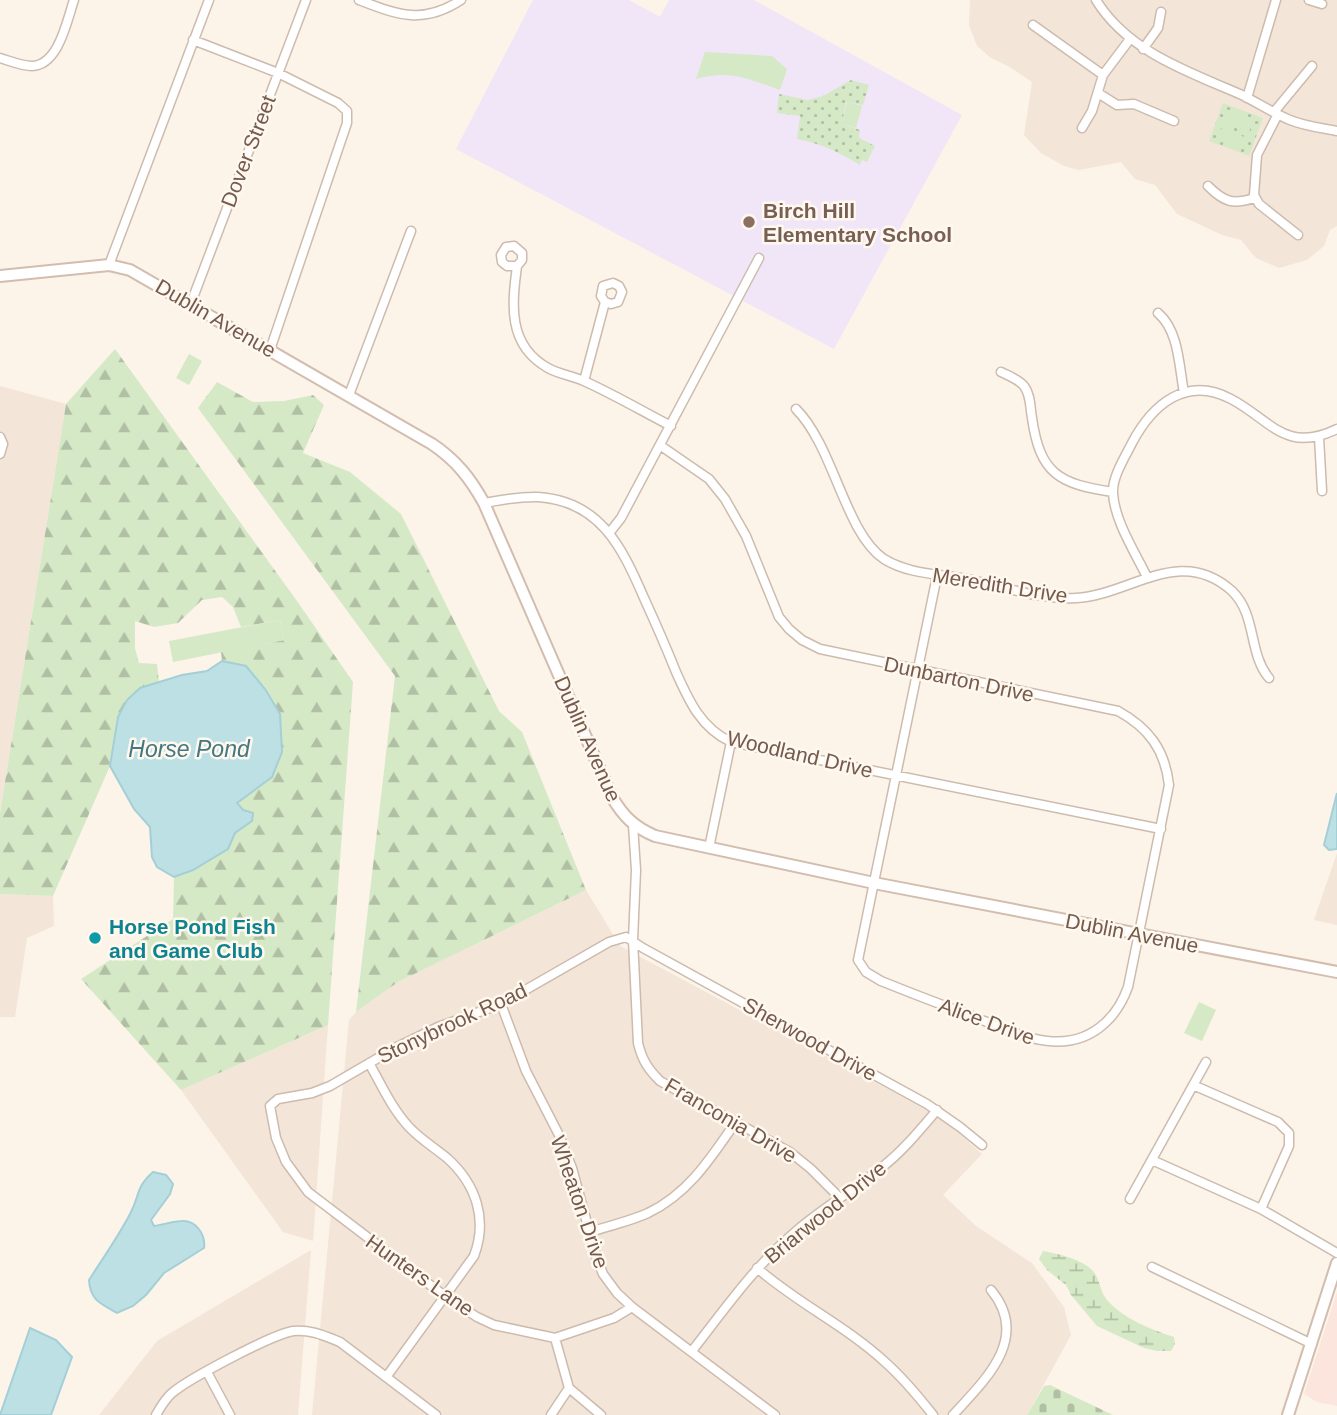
<svg xmlns="http://www.w3.org/2000/svg" width="1337" height="1415" viewBox="0 0 1337 1415" font-family="Arial,sans-serif">
	<style>
		.residential { fill: #f3e5d7 }
		.commercial { fill: #fbe5dc }
		.education { fill: #f1e5f8 }
		.forest { fill: url(#forest-firs) }
		.wetland { fill: url(#wetland-marsh) }
		.cemetery { fill: url(#cemetery-stones) }
		.park { fill: url(#park-dots) }
		.pitch { fill: #d5e9c7 }
		.water { fill: #bde0e5; stroke: #a4cfd6; stroke-width: 2 }
		.lines { fill: none; stroke-linecap: round; stroke-linejoin: round }
		.street-casing { stroke: #cdbbae; stroke-width: 11 }
		.secondary-casing { stroke: #d2bdaf; stroke-width: 14 }
		.street { stroke: #fff; stroke-width: 8 }
		.secondary { stroke: #fff; stroke-width: 10 }
		.education-dot { fill: #8d6e63; stroke: #fef8ee; stroke-width: 2.5 }
		.culture-dot { fill: #0f9aa8; stroke: #fef8ee; stroke-width: 2.5 }
		.labels { text-anchor: middle; dominant-baseline: central; stroke-width: 5; stroke-linejoin: round; paint-order: stroke }
		.street-label { font-size: 21px; fill: #755a4d; stroke: #fef8ee }
		.education-label { font-size: 21px; font-weight: bold; fill: #785e54; stroke: #fef8ee; text-anchor: start }
		.culture-label { font-size: 21px; font-weight: bold; fill: #0d838f; stroke: #fef8ee; text-anchor: start }
		.water-label { font-size: 23px; font-style: italic; fill: #447780; stroke: #fef8ee }
	</style>
	<defs>
		<pattern id="forest-firs" width="22" height="20" patternUnits="userSpaceOnUse" patternTransform="scale(1.75)"><rect width="22" height="20" fill="#d5e9c7"/><path d="M5 1l3.5 6h-7zM16 11l3.5 6h-7z" fill="#b1c0a4"/></pattern>
		<pattern id="wetland-marsh" width="20" height="14" patternUnits="userSpaceOnUse" patternTransform="scale(1.75)"><rect width="20" height="14" fill="#d5e9c7"/><path d="M1 5h8M5 5V1M11 12h8M15 12V8" fill="none" stroke="#b1c0a4"/></pattern>
		<pattern id="cemetery-stones" width="16" height="16" patternUnits="userSpaceOnUse" patternTransform="scale(1.75)"><rect width="16" height="16" fill="#d5e9c7"/><path d="M2 7V4a2 2 0 0 1 4 0v3zM10 15v-3a2 2 0 0 1 4 0v3z" fill="#b1c0a4"/></pattern>
		<pattern id="park-dots" width="8" height="8" patternUnits="userSpaceOnUse" patternTransform="scale(1.75)"><rect width="8" height="8" fill="#d5e9c7"/><path d="M2 2h.1M6 6h.1" fill="none" stroke="#b1c0a4" stroke-width="1.8" stroke-linecap="round"/></pattern>
	</defs>
	<rect width="100%" height="100%" fill="#fcf4e8"/>
	<path class="residential" d="M970 0H1337V226L1330 230 1324 246 1307 260 1279 268 1256 258 1241 240 1222 235 1177 214 1155 185 1135 179 1121 162 1079 170 1064 166 1041 153 1024 135 1032 82 1010 67 991 58 977 46 969 25Z
		M0 386 66 404 0 813Z
		M1337 853V925L1314 920Z
		M586 890 620 946 921 1107 953 1128 982 1154 943 1195 976 1226 1032 1263 1064 1307 1071 1335 1027 1415H312L349 1020 356 1012 398 982Z
		M0 894 53 896 54 926 27 938 15 1017H0Z
		M328 1025 313 1241 283 1232 181 1090Z
		M311 1250 298 1415H99L157 1341Z"/>
	<path class="commercial" d="M1337 1292V1406L1317 1402 1304 1394Z"/>
	<path class="education" d="M533 0H629L660 17 669 0H754L962 115 834 349 456 149Z"/>
	<path class="forest" d="M115 349 297 601 353 682 328 1025 181 1090 81 979 173 919 174 877 193 870 228 849 235 833 252 821 237 803 272 777 282 752 280 714 246 666 222 661 221 652 284 640 280 620 241 627 233 607 222 597 202 600 178 623 154 627 135 621V648L139 663 157 664 159 682 140 688 127 700 118 717 110 766 53 896 0 894V813L66 404Z
		M217 382 253 402 284 401 313 395 324 405 303 453 350 472 401 514 499 711 522 732 586 890 398 982 356 1012 395 676 198 408Z"/>
	<path class="wetland" d="M1043 1251C1059 1254 1082 1259 1093 1271 1100 1279 1100 1292 1107 1300 1124 1319 1150 1329 1174 1337L1175 1344 1171 1351H1157L1144 1348 1097 1326 1071 1295 1066 1285 1047 1270 1039 1259Z"/>
	<path class="cemetery" d="M1050 1385 1113 1415H1027L1044 1386Z"/>
	<path class="park" d="M851 80 869 85 863 105 846 102 842 124 860 130 859 138 875 146 867 162 862 160 860 165C839 152 822 144 797 139L800 116 777 113 779 94 808 100 823 96Z
		M1223 103 1263 118 1249 156 1209 141Z"/>
	<path class="pitch" d="M705 52 772 56 787 69 780 90C748 79 730 69 696 79Z
		M847 102 862 106 856 128 842 124Z
		M1228 110 1254 119 1249 132 1223 122Z
		M1221 128 1247 138 1243 149 1217 139Z
		M189 354 202 361 189 385 176 378Z
		M280 620 284 640 173 662 169 641Z
		M1199 1002 1216 1010 1202 1041 1184 1033Z"/>
	<path class="water" d="M222 661 246 666 265 689 280 714 282 752 272 777 237 803 243 810 253 813 252 821 235 833 228 849 193 870 174 877 157 867 152 857 150 827 134 809 110 766 118 717 127 700 140 688 182 675 207 671Z
		M1337 793V849L1329 850 1324 845Z
		M153 1172 166 1175 173 1184 170 1194 151 1220 154 1226C163 1225 173 1221 182 1221 196 1220 206 1235 204 1248L164 1273 146 1295 133 1306 117 1313C100 1303 90 1300 89 1280 103 1258 118 1237 130 1214 140 1196 135 1188 153 1172Z
		M30 1328 56 1340 72 1357 51 1415H0Z"/>
	<g class="lines">
		<g class="street-casing">
			<path id="street" d="M359 0C398 15 423 25 461 0
				M1096 0C1128 52 1189 72 1242 95 1258 103 1273 113 1290 120 1304 126 1322 128 1337 131
				M1309 0 1322 4
				M1033 25 1103 75
				M193 40 278 73 338 103 347 111V123L270 350
				M1143 49 1158 28 1161 12
				M0 58C10 61 22 66 32 66 59 65 67 20 74 0
				M1098 93 1117 105 1134 104 1174 121
				M1247 98 1276 0
				M1274 112 1312 66
				M1278 114 1257 155 1254 195 1259 204 1298 235
				M1082 128 1092 111 1103 75 1130 39
				M1208 186C1224 202 1233 205 1254 198
				M109 265 209 0
				M517 266H507L502 262 501 255 506 247 514 246 522 253V260L517 266C512 304 507 345 548 368 559 374 572 376 584 381 613 394 642 411 671 426
				M191 303 306 0
				M1158 313C1179 331 1179 366 1184 393
				M1001 372C1009 376 1018 379 1024 386 1031 395 1030 408 1032 418 1040 474 1059 484 1113 492
				M584 381 605 302 611 304 618 302 622 292 619 286 613 283 603 286 601 296 605 302
				M349 395 411 231
				M796 409C834 447 845 533 884 559 908 574 939 574 966 579 1002 586 1039 600 1076 598 1131 595 1180 544 1232 591 1257 615 1248 653 1269 678
				M0 437 3 444 0 454
				M1319 437 1322 491
				M661 446 709 479 725 499 746 536 779 617 789 629 802 640 820 649 1118 711C1149 728 1165 750 1169 785L1128 987C1123 1001 1116 1013 1105 1023 1065 1060 1015 1033 972 1016 942 1005 911 993 881 981L866 972 858 960 937 576
				M484 503C502 500 520 496 538 497 600 501 622 547 644 598 655 622 666 647 676 672 689 701 701 728 731 742L1161 829
				M610 532 621 518 759 258
				M1147 577C1136 554 1114 520 1113 493 1112 477 1125 457 1132 443 1152 405 1186 375 1231 399 1271 420 1285 454 1337 429
				M633 825 636 870 633 940 638 1043C642 1060 648 1069 660 1081L790 1152 811 1169 839 1197
				M709 848 731 742
				M501 1004 526 1071 559 1135 572 1168 596 1256 603 1274 617 1293 632 1307 775 1415
				M369 1063C381 1084 392 1109 409 1127 420 1139 435 1148 447 1158 476 1184 488 1219 474 1256L387 1376
				M1193 1085 1278 1122 1289 1133V1146L1261 1209
				M1152 1160 1261 1209 1337 1253
				M1130 1199 1206 1062
				M590 1232C609 1226 630 1221 648 1213 688 1194 711 1158 735 1123
				M1152 1267 1312 1344
				M757 1268C797 1303 846 1326 885 1362 903 1378 918 1396 933 1415
				M632 1307 614 1318 555 1338 494 1325 477 1317 446 1297 308 1192 286 1162 276 1138 270 1106 278 1099 312 1093 330 1086 397 1047 438 1027 501 1004 609 942 626 937 643 948 927 1104 960 1127 982 1145
				M555 1338 569 1388 601 1415
				M692 1351C724 1310 754 1267 794 1233 821 1209 853 1191 881 1168 902 1152 920 1130 937 1110
				M207 1372 230 1415
				M156 1415C160 1408 165 1399 172 1393 190 1378 271 1335 293 1331 310 1329 325 1336 340 1342L436 1415
				M551 1415 569 1388
				M953 1415C985 1380 1031 1338 991 1290"/>
		</g>
		<g class="secondary-casing">
			<path id="secondary" d="M0 276 109 265 130 270 432 444C456 460 470 478 484 503L612 797C623 816 634 827 655 836L874 883 1337 972
				M1288 1415 1337 1263"/>
		</g>
		<use href="#street" class="street"/>
		<use href="#secondary" class="secondary"/>
	</g>
	<circle class="education-dot" cx="749" cy="222" r="7"/>
	<circle class="culture-dot" cx="95" cy="938" r="7"/>
	<g class="labels">
		<g class="street-label">
			<text transform="translate(248 151) rotate(-69)">Dover Street</text>
			<text transform="translate(216 318) rotate(30)">Dublin Avenue</text>
			<text transform="translate(1000 585) rotate(9)">Meredith Drive</text>
			<text transform="translate(959 679) rotate(12)">Dunbarton Drive</text>
			<text transform="translate(588 739) rotate(66)">Dublin Avenue</text>
			<text transform="translate(800 754) rotate(13)">Woodland Drive</text>
			<text transform="translate(1132 933) rotate(11)">Dublin Avenue</text>
			<text transform="translate(987 1021) rotate(20)">Alice Drive</text>
			<text transform="translate(452 1023) rotate(-25)">Stonybrook Road</text>
			<text transform="translate(810 1039) rotate(29)">Sherwood Drive</text>
			<text transform="translate(731 1120) rotate(30)">Franconia Drive</text>
			<text transform="translate(580 1202) rotate(71)">Wheaton Drive</text>
			<text transform="translate(825 1212) rotate(-39)">Briarwood Drive</text>
			<text transform="translate(420 1275) rotate(35)">Hunters Lane</text>
		</g>
		<g class="education-label">
			<text x="763" y="210">Birch Hill<tspan x="763" dy="24">Elementary School</tspan></text>
		</g>
		<g class="culture-label">
			<text x="109" y="926">Horse Pond Fish<tspan x="109" dy="24">and Game Club</tspan></text>
		</g>
		<g class="water-label">
			<text x="189" y="749">Horse Pond</text>
		</g>
	</g>
</svg>
